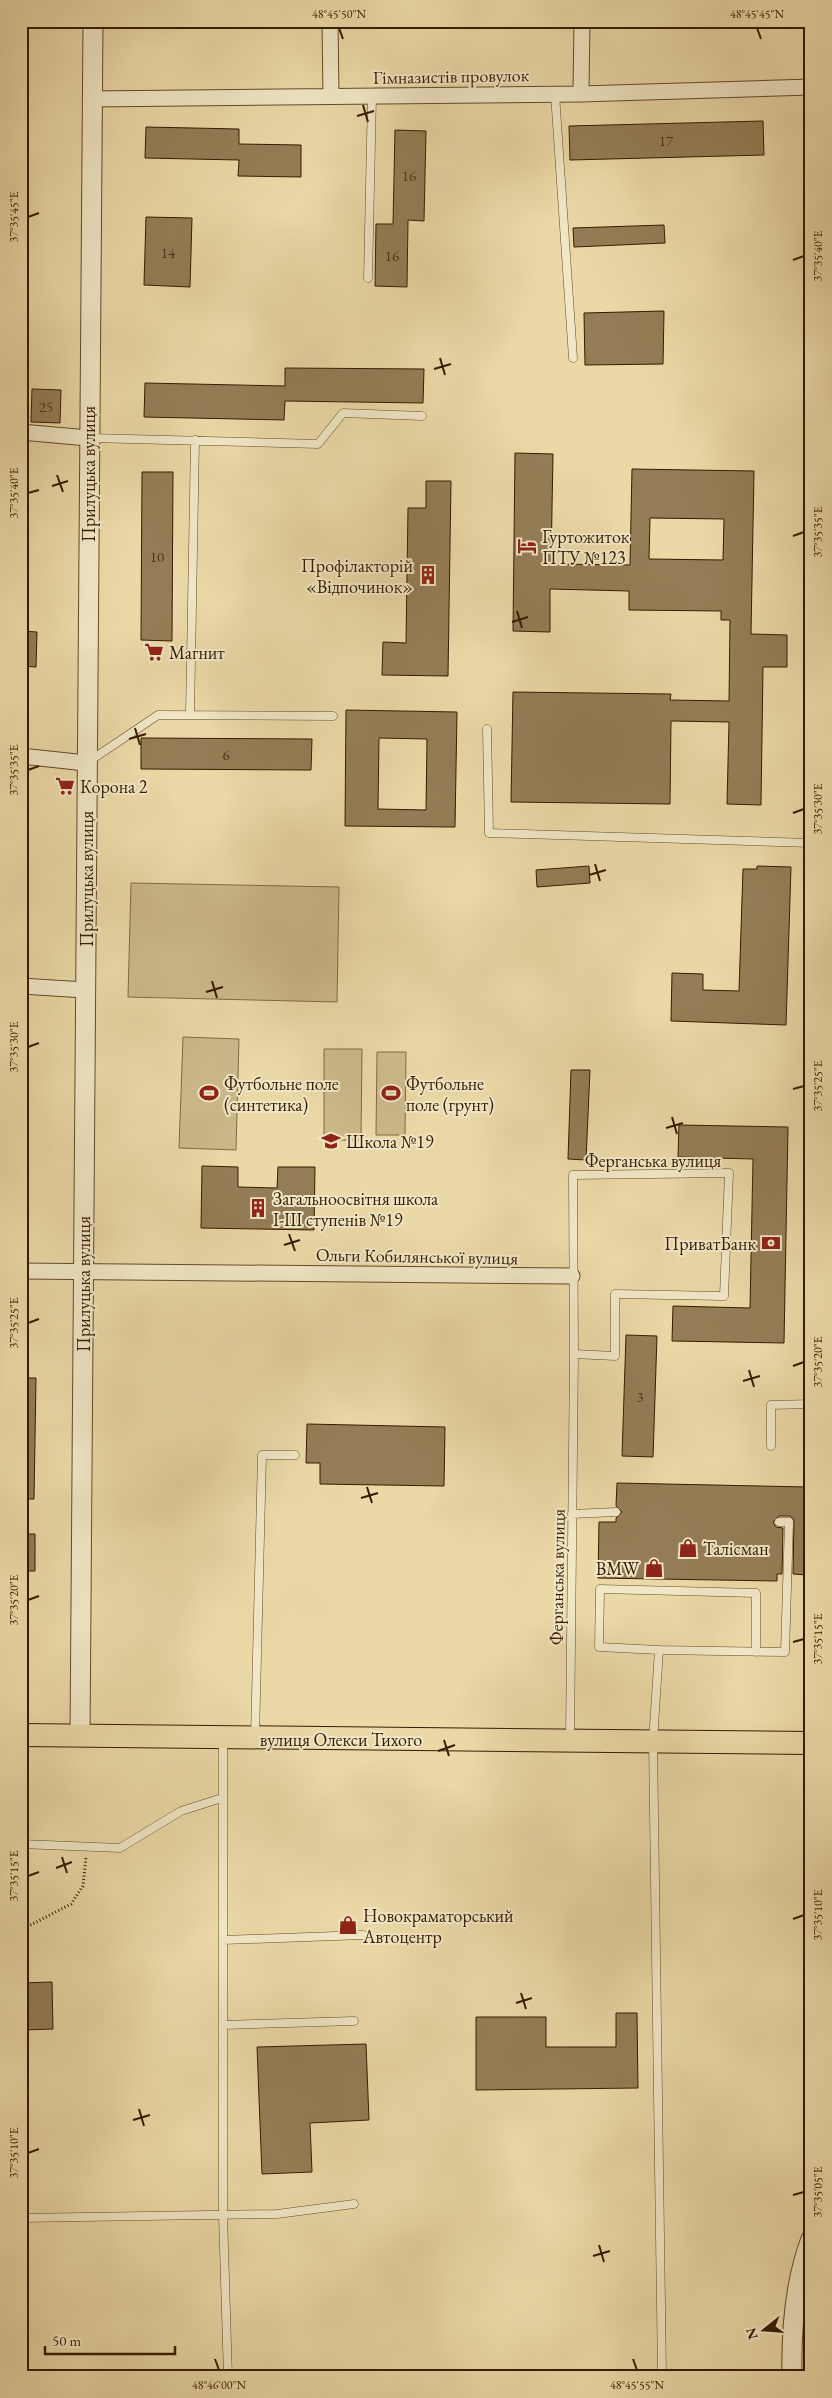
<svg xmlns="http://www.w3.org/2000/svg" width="832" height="2398" viewBox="0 0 832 2398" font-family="'EB Garamond',serif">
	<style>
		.green { fill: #cbb88a; stroke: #806a45 }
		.building { fill: #947d56; stroke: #361b00; fill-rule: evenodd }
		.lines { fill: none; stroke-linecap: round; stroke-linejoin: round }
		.service-casing { stroke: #634a2a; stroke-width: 9 }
		.minor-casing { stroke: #634a2a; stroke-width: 17 }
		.tertiary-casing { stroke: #634a2a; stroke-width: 21 }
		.primary-casing { stroke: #361b00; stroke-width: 24 }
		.path { stroke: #361b00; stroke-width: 3; stroke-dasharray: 1 2.5; stroke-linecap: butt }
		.service { stroke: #f1e6c5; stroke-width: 8 }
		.minor { stroke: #f1e6c5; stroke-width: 15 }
		.tertiary { stroke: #f1e6c5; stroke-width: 19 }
		.primary { stroke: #ead8a6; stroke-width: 22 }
		.ticks { fill: none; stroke: #361b00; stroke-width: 2 }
		.labels { text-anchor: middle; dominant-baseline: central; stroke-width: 4; stroke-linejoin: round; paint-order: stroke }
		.number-label { font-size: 15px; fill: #4e3416 }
		.street-label { font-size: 18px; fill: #361b00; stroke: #f1e6c5 }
		.poi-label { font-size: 18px; fill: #361b00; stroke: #f1e6c5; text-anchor: start }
		.neatline { fill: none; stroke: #361b00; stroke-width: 2 }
		.ticks-label { font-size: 12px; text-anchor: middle; fill: #361b00 }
	</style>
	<rect width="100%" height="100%" fill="#ead8a6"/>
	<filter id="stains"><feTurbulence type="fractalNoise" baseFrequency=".004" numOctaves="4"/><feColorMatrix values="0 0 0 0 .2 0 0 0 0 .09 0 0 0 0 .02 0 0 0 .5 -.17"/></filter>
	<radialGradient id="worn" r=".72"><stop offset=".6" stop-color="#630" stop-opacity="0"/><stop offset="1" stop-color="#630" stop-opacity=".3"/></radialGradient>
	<path class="green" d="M131 883 339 887 337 1002 128 997Z
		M183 1037 239 1039 236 1150 179 1148Z
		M324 1049H362L361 1140H324Z
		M377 1052H406L405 1135H376Z"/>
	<path class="building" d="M763 121 764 155 570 160 569 126Z
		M146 127 239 129V144L301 145V177L238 176 239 160 145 158Z
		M395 130 426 131 424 221 408 220 407 287 375 286 376 224H393Z
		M146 217 192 218 190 287 144 285Z
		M664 225 665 243 574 247 573 228Z
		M664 311 663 364 585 365 584 313Z
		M285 368 424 369 423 403 285 401 284 420 144 417 145 383 285 386Z
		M32 389 61 390 60 423 31 422Z
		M515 453 553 454 551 564 630 565 632 469 754 471 751 634 787 635V667H763L761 805 727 804 729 722 671 721 670 804 511 802 513 692 671 694 670 700 729 701 730 620H721V611L629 610V591L550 589V632L513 631ZM650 518 724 519 723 560 649 559Z
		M142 472H173L172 641 141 640Z
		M426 481H451L448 676 382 675 383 642 406 643 408 508H426Z
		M21 631 37 632 36 667 21 666Z
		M346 710 457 712 455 827 345 826ZM379 738 427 739 426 810 378 809Z
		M141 738 312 739 311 770 141 769Z
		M589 866 590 883 537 887 536 870Z
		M757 866 791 867 786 1025 671 1021 672 973 703 974V990L739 991 743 869H757Z
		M571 1070H590L586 1160 568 1159Z
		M679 1125 788 1127 784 1343 672 1341 673 1306 750 1308 753 1159 678 1157Z
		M202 1166 238 1167V1187L277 1188 278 1167H315L314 1230 201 1228Z
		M626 1335 657 1336 653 1457 622 1456Z
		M21 1378H36L34 1499H21Z
		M307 1424 445 1427 444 1486 320 1484V1463H306Z
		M617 1483 808 1487 807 1575 793 1574 794 1520 790 1516H779L773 1522 776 1527 783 1528 782 1574H777V1581L598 1578 599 1522H616V1518L622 1512 616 1506Z
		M21 1534H35V1571H21Z
		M52 1982 53 2029 21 2030V1983Z
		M616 2013H637L638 2088 476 2090V2017H546V2047H616Z
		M366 2044 369 2120 310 2123 312 2172 262 2174 257 2047Z"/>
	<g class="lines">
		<g class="service-casing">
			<path id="service" d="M555 94 573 358
				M368 278 372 96
				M90 438 318 444 343 413 422 416
				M190 715 195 440
				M487 729 489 833 811 843
				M88 762 158 715 333 716
				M771 1446V1405L811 1404
				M572 1514 616 1512
				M659 1650 599 1647 600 1589 756 1593V1652
				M255 1736 262 1455H295
				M570 1739 574 1354 573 1175 729 1173 724 1296 615 1294V1356L574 1354
				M223 1740V2215L228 2377
				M21 1844 120 1848 181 1811 222 1798
				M223 1940 363 1935
				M223 2025 354 2021
				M21 2218 277 2214 354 2204
				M662 2377 653 1741 659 1650 785 1652 789 1522H779"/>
		</g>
		<g class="minor-casing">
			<path id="minor" d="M330 21 331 96
				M581 90 582 21
				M92 99 580 94 811 87
				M21 432 88 438
				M21 756 86 763
				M21 986 85 990
				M21 1271 572 1276"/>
		</g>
		<g class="tertiary-casing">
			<path id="tertiary" d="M80 1736 93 21
				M792 2377C791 2332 795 2281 811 2239"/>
		</g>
		<g class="primary-casing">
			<path id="primary" d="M21 1735 811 1743"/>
		</g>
		<path class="path" d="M21 1930 71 1904 83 1886 86 1857"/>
		<use href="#service" class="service"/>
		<use href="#minor" class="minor"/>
		<use href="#tertiary" class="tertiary"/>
		<use href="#primary" class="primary"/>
	</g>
	<path class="ticks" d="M339 28 343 39M757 28 761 39M363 105 368 122M357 116 374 111M28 217 39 213M793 260 804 256M440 358 445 375M434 369 451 364M57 475 63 492M52 486 68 481M28 493 39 490M793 536 804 532M517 611 522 628M512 622 528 617M135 728 140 745M129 739 146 734M28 770 39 766M793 813 804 809M595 864 600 881M589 875 606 870M212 981 217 998M206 992 223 987M28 1047 39 1043M793 1089 804 1086M672 1117 677 1134M666 1128 683 1123M289 1234 295 1251M284 1245 300 1240M28 1323 39 1319M793 1366 804 1362M749 1370 754 1387M743 1381 760 1376M367 1487 372 1503M361 1498 378 1493M28 1600 39 1596M793 1642 804 1639M444 1740 449 1756M438 1751 455 1745M62 1857 67 1873M56 1868 72 1862M28 1876 39 1872M793 1919 804 1915M521 1993 526 2009M516 2003 532 1998M139 2109 144 2126M133 2120 150 2115M28 2153 39 2149M793 2195 804 2192M599 2245 604 2262M593 2256 610 2251M215 2359 219 2370M633 2359 637 2370"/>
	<defs>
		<g id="hotel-bare" transform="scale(1.5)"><path d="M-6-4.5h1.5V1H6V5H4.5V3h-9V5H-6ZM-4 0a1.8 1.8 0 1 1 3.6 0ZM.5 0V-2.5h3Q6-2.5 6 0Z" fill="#8f2418" stroke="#f1e6c5" stroke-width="2.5" paint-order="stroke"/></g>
		<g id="building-bare" transform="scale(1.5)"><path d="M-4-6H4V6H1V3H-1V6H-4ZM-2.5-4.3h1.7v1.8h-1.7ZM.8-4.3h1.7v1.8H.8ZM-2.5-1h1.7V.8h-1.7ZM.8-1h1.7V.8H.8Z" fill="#8f2418" stroke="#f1e6c5" stroke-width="2.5" paint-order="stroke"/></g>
		<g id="supermarket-bare" transform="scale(1.5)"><path d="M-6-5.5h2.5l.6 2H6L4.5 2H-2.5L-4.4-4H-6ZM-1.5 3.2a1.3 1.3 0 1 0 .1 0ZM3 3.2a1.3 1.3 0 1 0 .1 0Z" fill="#8f2418" stroke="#f1e6c5" stroke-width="2.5" paint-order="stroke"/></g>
		<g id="stadium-bare" transform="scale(1.5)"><path d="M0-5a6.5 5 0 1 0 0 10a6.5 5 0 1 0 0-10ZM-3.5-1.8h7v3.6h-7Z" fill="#8f2418" stroke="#f1e6c5" stroke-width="2.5" paint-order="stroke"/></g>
		<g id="school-bare" transform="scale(1.5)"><path d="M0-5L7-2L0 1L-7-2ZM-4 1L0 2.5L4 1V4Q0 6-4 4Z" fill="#8f2418" stroke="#f1e6c5" stroke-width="2.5" paint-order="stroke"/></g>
		<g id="bank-bare" transform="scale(1.5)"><path d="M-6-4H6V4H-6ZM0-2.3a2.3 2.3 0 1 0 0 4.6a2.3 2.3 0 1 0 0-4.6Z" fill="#8f2418" stroke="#f1e6c5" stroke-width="2.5" paint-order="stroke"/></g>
		<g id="shop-bare" transform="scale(1.5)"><path d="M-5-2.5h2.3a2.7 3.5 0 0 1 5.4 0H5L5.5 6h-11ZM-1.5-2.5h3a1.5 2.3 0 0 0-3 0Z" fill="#8f2418" stroke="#f1e6c5" stroke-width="2.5" paint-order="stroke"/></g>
	</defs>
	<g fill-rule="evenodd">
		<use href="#hotel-bare" x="527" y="546"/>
		<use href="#building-bare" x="428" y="575"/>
		<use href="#supermarket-bare" x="154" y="652"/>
		<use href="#supermarket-bare" x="65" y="786"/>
		<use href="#stadium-bare" x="209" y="1093"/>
		<use href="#stadium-bare" x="391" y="1093"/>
		<use href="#school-bare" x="331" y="1141"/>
		<use href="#building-bare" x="258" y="1208"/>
		<use href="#bank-bare" x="771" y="1243"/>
		<use href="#shop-bare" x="688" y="1548"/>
		<use href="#shop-bare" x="654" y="1568"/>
		<use href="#shop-bare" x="348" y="1925"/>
	</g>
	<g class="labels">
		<g class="number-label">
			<text x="666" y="140">17</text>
			<text x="409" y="175">16</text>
			<text x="168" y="252">14</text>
			<text x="392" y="255">16</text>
			<text x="46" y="406">25</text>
			<text x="157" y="556">10</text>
			<text x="226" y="754">6</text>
			<text x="640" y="1396">3</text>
		</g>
		<g class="street-label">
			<text transform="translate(451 76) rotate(-1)">Гімназистів провулок</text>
			<text transform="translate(88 474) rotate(-90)">Прилуцька вулиця</text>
			<text transform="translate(86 879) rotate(-90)">Прилуцька вулиця</text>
			<text x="653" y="1160">Ферганська вулиця</text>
			<text transform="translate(417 1256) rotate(1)">Ольги Кобилянської вулиця</text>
			<text transform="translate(83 1284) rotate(-90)">Прилуцька вулиця</text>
			<text transform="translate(557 1577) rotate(-89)">Ферганська вулиця</text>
			<text x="341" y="1739">вулиця Олекси Тихого</text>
		</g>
		<g class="poi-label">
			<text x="542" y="536">Гуртожиток<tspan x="542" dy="21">ПТУ №123</tspan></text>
			<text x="413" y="565" text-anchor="end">Профілакторій<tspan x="413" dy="21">«Відпочинок»</tspan></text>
			<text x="169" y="652">Магнит</text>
			<text x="80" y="786">Корона 2</text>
			<text x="224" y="1083">Футбольне поле<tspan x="224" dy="21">(синтетика)</tspan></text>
			<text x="406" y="1083">Футбольне<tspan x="406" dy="21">поле (грунт)</tspan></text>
			<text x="346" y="1141">Школа №19</text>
			<text x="273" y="1198">Загальноосвітня школа<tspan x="273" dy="21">І-ІІІ ступенів №19</tspan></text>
			<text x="756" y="1243" text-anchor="end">ПриватБанк</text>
			<text x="703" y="1548">Талісман</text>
			<text x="639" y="1568" text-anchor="end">BMW</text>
			<text x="363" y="1915">Новокраматорський<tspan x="363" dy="21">Автоцентр</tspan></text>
		</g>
	</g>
	<rect width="832" height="2398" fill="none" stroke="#ead8a6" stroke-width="55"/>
	<g transform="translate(764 2330) rotate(253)" stroke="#f1e6c5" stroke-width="4" paint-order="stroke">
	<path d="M0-4L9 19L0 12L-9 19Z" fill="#361b00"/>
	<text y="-8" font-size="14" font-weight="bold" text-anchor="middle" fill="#361b00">N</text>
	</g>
	<path d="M45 2346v8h130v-8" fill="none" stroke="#361b00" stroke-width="2.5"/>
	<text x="52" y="2346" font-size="15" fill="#361b00" stroke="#f1e6c5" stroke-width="4" paint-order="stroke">50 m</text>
	<rect x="28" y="28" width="776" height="2342" class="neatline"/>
	<g class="ticks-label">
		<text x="339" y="18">48°45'50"N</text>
		<text x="757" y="18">48°45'45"N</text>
		<text transform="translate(14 217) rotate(-90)" y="4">37°35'45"E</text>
		<text transform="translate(818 256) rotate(-90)" y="4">37°35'40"E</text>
		<text transform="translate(14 493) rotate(-90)" y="4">37°35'40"E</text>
		<text transform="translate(818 532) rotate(-90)" y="4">37°35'35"E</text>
		<text transform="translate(14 770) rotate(-90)" y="4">37°35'35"E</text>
		<text transform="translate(818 809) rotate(-90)" y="4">37°35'30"E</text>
		<text transform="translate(14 1047) rotate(-90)" y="4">37°35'30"E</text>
		<text transform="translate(818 1086) rotate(-90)" y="4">37°35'25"E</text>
		<text transform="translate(14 1323) rotate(-90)" y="4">37°35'25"E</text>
		<text transform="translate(818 1362) rotate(-90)" y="4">37°35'20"E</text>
		<text transform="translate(14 1600) rotate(-90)" y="4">37°35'20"E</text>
		<text transform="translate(818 1639) rotate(-90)" y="4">37°35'15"E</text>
		<text transform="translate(14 1876) rotate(-90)" y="4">37°35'15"E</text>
		<text transform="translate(818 1915) rotate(-90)" y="4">37°35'10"E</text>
		<text transform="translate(14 2153) rotate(-90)" y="4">37°35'10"E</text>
		<text transform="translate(818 2192) rotate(-90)" y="4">37°35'05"E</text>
		<text x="219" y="2389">48°46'00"N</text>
		<text x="637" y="2389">48°45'55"N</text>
	</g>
	<rect width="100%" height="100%" filter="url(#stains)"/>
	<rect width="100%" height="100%" fill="url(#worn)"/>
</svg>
